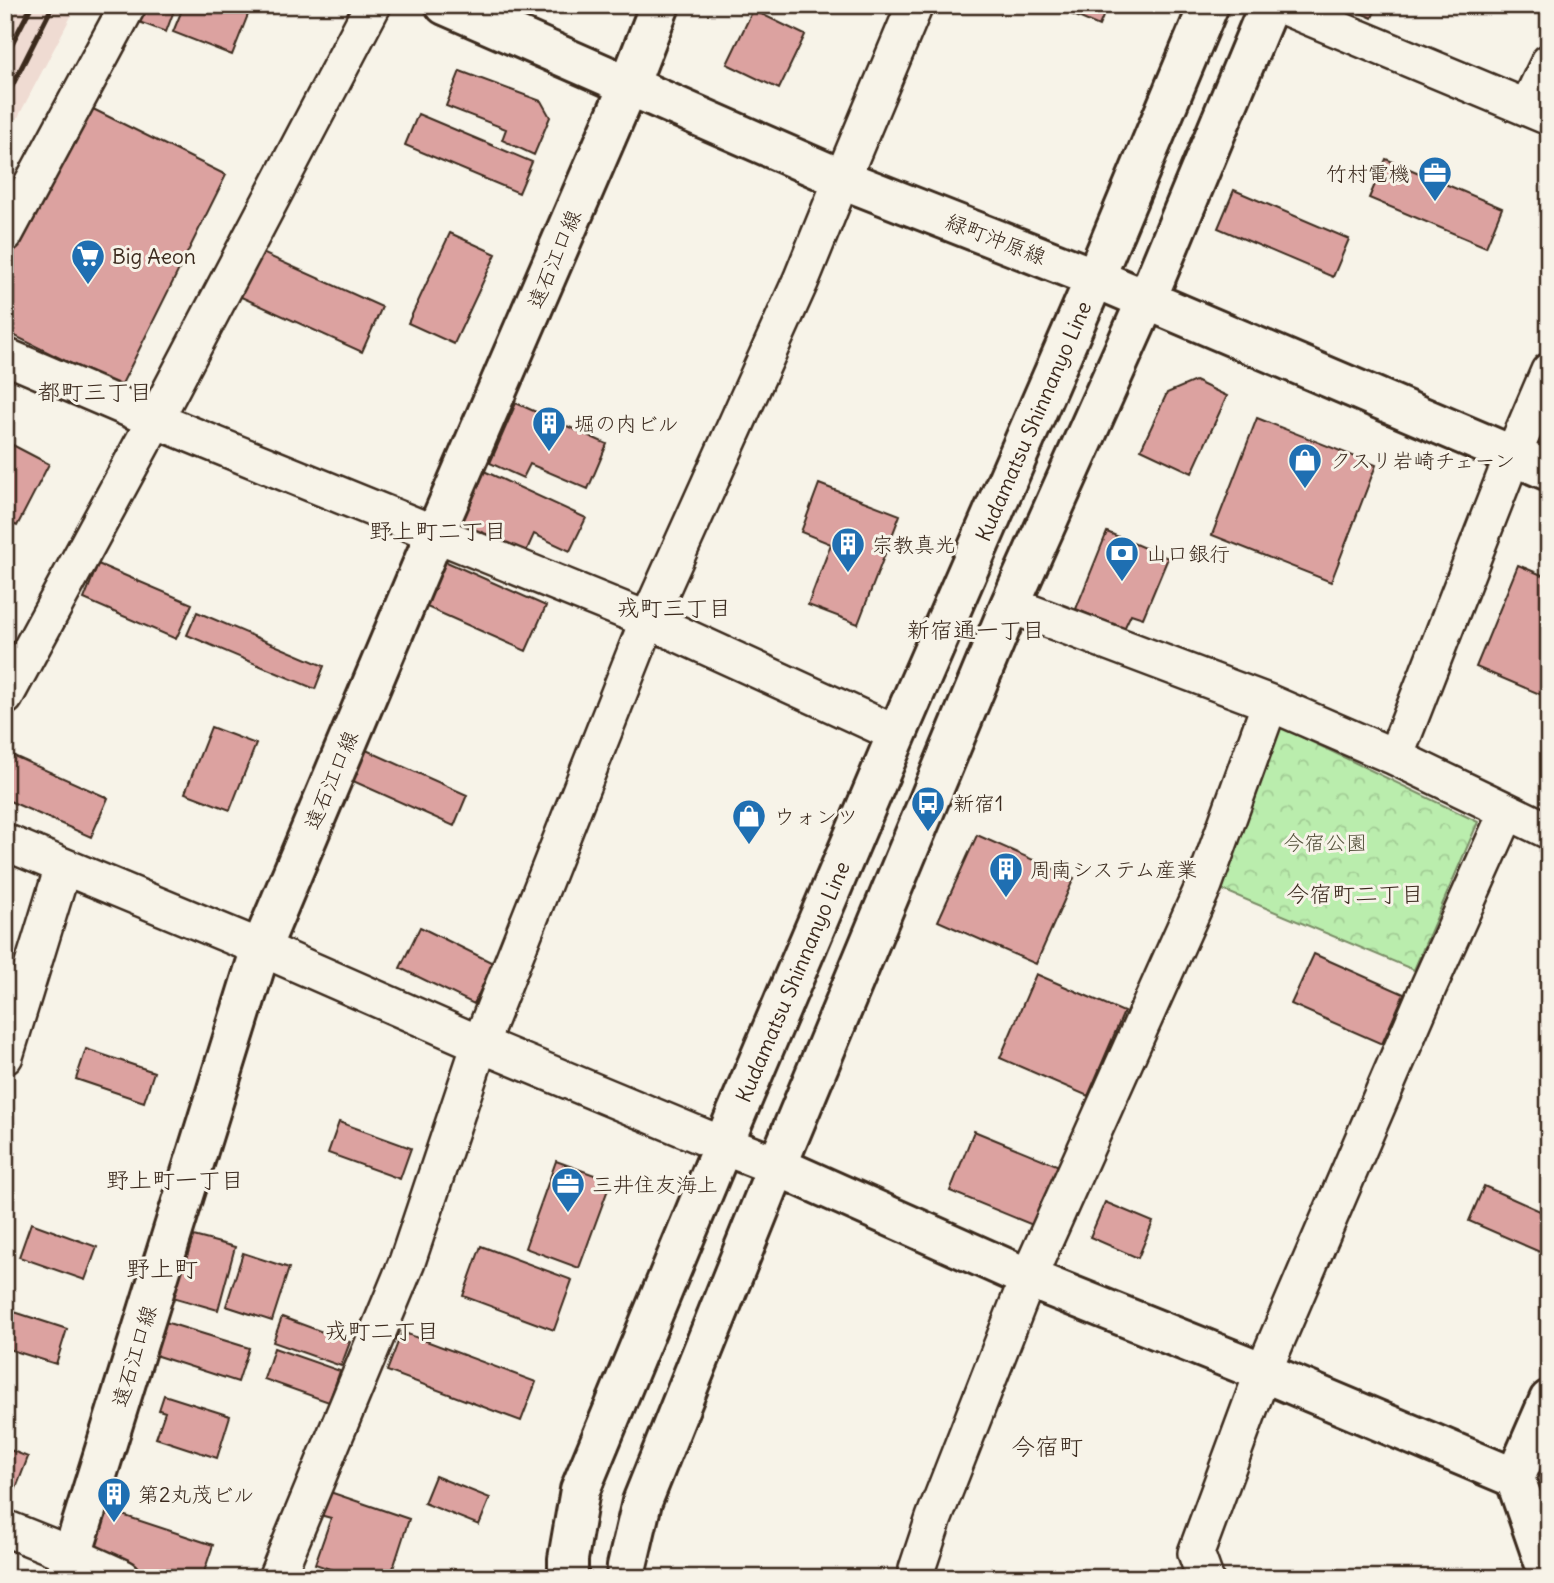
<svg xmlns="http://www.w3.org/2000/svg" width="1554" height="1583" viewBox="0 0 1554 1583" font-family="Delius,'Klee One',sans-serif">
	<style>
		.built { fill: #efdbd2 }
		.park { fill: url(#park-crowns); stroke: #7a8c66; stroke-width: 2 }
		.building { fill: #dca2a0; stroke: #3b2a1e; stroke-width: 2 }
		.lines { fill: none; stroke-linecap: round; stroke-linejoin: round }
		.street-casing { stroke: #3b2a1e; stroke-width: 40 }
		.secondary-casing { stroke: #3b2a1e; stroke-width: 44 }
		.street { stroke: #f7f3e8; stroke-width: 35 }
		.secondary { stroke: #f7f3e8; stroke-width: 38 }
		.rail { stroke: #3b2a1e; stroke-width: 5 }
		.labels { text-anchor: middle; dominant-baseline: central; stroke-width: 6; stroke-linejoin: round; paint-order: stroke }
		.poi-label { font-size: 21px; fill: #3b2a1e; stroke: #f7f3e8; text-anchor: start }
		.street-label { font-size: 21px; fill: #3b2a1e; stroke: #f7f3e8 }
		.park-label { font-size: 21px; fill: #54513b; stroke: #f7f3e8 }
		.neighbourhood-label { font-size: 23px; fill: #3b2a1e; stroke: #f7f3e8 }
		.quarter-label { font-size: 24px; fill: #3b2a1e; stroke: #f7f3e8 }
	</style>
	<defs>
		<pattern id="park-crowns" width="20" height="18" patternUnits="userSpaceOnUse" patternTransform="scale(1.75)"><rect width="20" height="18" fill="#baedad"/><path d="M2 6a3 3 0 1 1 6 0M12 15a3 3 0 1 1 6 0" fill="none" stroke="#a1cb94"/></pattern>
	</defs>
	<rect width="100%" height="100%" fill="#f7f3e8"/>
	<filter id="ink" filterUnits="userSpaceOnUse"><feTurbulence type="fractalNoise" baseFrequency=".0143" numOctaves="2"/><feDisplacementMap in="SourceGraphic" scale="14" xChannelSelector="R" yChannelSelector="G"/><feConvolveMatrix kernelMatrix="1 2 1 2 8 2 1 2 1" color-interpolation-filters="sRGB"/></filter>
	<g filter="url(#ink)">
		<path class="built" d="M5 5H77L5 142Z"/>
		<path class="park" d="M1279 726 1478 822 1414 970 1218 888Z"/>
		<path class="building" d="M124 5H176L166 32 120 15Z
			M184 5H231L249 12 232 55 173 32Z
			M1050 5H1108L1099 26Z
			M1343 5H1378L1372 18Z
			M753 10 805 35 779 89 727 64Z
			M460 71 541 101 550 117 534 155 502 140 506 129 446 106Z
			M75 100 226 175 120 388 5 331V241Z
			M418 114 532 162 519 193 405 145Z
			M1386 159 1502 208 1486 247 1369 198Z
			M1234 190 1349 239 1333 277 1218 228Z
			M450 233 496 254 454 344 408 323Z
			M238 242 382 307 362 352 217 286Z
			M1195 381 1227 396 1192 473 1141 449 1167 393Z
			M516 403 607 444 588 489 530 464 523 478 490 463Z
			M1257 418 1376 465 1331 582 1212 535Z
			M5 441 49 464 17 526 5 520Z
			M484 471 586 518 570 551 534 534 525 554 460 524Z
			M819 484 900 515 858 624 808 605 831 544 801 532Z
			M1107 532 1168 558 1143 618 1131 614 1124 629 1076 609Z
			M440 559 546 606 526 651 420 604Z
			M98 564 192 604 176 639 84 599Z
			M1518 565 1549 578V698L1476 667Z
			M197 612 324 666 315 689 187 635Z
			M211 727 256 744 230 810 185 793Z
			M357 746 467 795 454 826 344 777Z
			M5 752 108 798 91 837 5 799Z
			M977 835 1074 878 1036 964 938 921Z
			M420 927 493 963 474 1004 400 968Z
			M1314 954 1404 994 1382 1044 1291 1004Z
			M1036 974 1124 1012 1088 1096 1000 1058Z
			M86 1049 154 1072 144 1102 76 1079Z
			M339 1122 411 1148 400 1179 328 1153Z
			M974 1131 1064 1168 1040 1228 950 1191Z
			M556 1161 611 1181 579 1268 525 1248Z
			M1484 1186 1549 1215V1256L1469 1221Z
			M1105 1202 1153 1222 1138 1258 1090 1237Z
			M31 1223 97 1247 85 1280 19 1257Z
			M186 1234 235 1247 218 1310 169 1296Z
			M481 1246 572 1280 554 1330 463 1296Z
			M243 1253 289 1268 272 1321 226 1306Z
			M5 1309 67 1329 56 1364 5 1348Z
			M149 1317 249 1348 238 1382 139 1350Z
			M282 1317 350 1342 341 1366 273 1342Z
			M402 1332 536 1382 521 1421 387 1371Z
			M274 1348 340 1371 329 1402 264 1379Z
			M164 1395 230 1416 217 1458 156 1438 165 1412 159 1410Z
			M5 1448 28 1457 5 1517Z
			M435 1476 490 1498 479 1525 424 1503Z
			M327 1491 409 1519 390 1578H356L315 1564 331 1518 320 1515Z
			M86 1503 213 1545 202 1578H166L71 1546Z"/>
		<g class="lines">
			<g class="street-casing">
				<path id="street" d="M1280 5 1549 117
					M1527 108 1549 62
					M5 234 128 5
					M5 356 155 420 648 620 897 734
					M1010 605 1270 703 1395 757 1549 831
					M5 697 155 420 373 5
					M1395 757 1513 455 1549 371
					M5 842 261 948 480 1044 723 1145
					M5 1056 63 867
					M5 1528 72 1555 123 1578
					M276 1578 407 1262 480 1044 648 620 801 280 842 179 915 5
					M918 1578 917 1569 934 1518 1028 1278 1204 885 1270 703
					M1205 1578 1196 1553 1263 1372 1428 988 1507 812"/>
			</g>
			<g class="secondary-casing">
				<g id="secondary">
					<path d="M445 5 842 179 1095 278 1549 471"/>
					<path d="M723 1145 777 1166 1028 1278 1263 1372 1515 1478"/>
					<path d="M1549 1400 1515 1478 1549 1576"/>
					<path d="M65 1578 261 948 435 534 629 85 660 5"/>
					<path id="s1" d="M568 1578V1559L580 1490 723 1145 897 734 1095 278 1209 5"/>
					<path d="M626 1578 627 1566 642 1502 777 1166 1010 605 1146 301 1269 5"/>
				</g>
			</g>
			<use href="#street" class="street"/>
			<use href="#secondary" class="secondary"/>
			<path class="rail" d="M5 57 32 5
				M5 100 53 5"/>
		</g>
	</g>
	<defs>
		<g id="office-pin" transform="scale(1.75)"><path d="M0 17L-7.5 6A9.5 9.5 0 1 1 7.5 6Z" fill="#1f6fb2" stroke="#f7f3e8"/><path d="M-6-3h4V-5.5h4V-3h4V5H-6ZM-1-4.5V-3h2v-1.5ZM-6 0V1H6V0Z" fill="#fff"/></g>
		<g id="supermarket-pin" transform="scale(1.75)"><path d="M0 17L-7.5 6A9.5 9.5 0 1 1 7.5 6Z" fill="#1f6fb2" stroke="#f7f3e8"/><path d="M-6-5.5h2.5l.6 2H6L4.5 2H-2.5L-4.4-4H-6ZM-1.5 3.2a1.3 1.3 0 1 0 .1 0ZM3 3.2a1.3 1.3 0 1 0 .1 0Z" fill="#fff"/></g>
		<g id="building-pin" transform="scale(1.75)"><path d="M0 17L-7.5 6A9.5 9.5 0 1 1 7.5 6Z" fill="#1f6fb2" stroke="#f7f3e8"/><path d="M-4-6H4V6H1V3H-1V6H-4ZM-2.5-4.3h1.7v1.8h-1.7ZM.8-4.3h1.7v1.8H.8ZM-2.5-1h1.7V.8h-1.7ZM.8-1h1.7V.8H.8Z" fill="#fff"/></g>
		<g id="shop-pin" transform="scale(1.75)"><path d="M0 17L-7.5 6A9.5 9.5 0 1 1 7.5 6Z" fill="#1f6fb2" stroke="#f7f3e8"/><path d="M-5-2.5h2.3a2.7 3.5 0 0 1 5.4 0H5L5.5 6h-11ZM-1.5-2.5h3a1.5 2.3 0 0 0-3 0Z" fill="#fff"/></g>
		<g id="bank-pin" transform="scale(1.75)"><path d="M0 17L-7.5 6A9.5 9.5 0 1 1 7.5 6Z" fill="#1f6fb2" stroke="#f7f3e8"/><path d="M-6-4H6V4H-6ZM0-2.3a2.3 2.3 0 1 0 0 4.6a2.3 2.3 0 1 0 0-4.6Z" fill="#fff"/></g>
		<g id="bus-pin" transform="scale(1.75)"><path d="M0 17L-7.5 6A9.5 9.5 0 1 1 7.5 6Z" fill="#1f6fb2" stroke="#f7f3e8"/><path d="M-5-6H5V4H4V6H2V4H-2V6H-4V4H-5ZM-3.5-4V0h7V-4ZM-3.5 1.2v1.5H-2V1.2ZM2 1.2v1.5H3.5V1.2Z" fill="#fff"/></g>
	</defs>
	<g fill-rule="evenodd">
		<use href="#office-pin" x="1435" y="173"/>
		<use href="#supermarket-pin" x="88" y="256"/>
		<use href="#building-pin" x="549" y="423"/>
		<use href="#shop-pin" x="1305" y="460"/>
		<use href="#building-pin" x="848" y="544"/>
		<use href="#bank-pin" x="1122" y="553"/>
		<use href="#bus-pin" x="928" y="803"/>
		<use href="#shop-pin" x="749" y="816"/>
		<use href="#building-pin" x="1006" y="869"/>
		<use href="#office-pin" x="568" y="1184"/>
		<use href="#building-pin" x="114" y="1494"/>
	</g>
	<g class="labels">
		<g class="poi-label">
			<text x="1410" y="173" text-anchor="end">竹村電機</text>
			<text x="112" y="256">Big Aeon</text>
			<text x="574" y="423">堀の内ビル</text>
			<text x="1330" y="460">クスリ岩崎チェーン</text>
			<text x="872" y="544">宗教真光</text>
			<text x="1146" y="553">山口銀行</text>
			<text x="953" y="803">新宿1</text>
			<text x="774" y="816">ウォンツ</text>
			<text x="1030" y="869">周南システム産業</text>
			<text x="592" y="1184">三井住友海上</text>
			<text x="138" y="1494">第2丸茂ビル</text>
		</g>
		<g class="street-label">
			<text transform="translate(996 239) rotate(21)">緑町沖原線</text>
			<text transform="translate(554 259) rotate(-67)">遠石江口線</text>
			<text stroke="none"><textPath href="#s1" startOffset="1250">Kudamatsu Shinnanyo Line</textPath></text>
			<text transform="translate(331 780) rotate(-67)">遠石江口線</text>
			<text stroke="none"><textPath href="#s1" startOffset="640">Kudamatsu Shinnanyo Line</textPath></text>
			<text transform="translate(134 1356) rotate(-73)">遠石江口線</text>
		</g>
		<g class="park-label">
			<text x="1325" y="842">今宿公園</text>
		</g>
		<g class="neighbourhood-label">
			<text x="95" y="391">都町三丁目</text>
			<text x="438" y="530">野上町二丁目</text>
			<text x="674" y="607">戎町三丁目</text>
			<text x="976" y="629">新宿通一丁目</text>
			<text x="1355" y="893">今宿町二丁目</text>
			<text x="175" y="1179">野上町一丁目</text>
			<text x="382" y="1330">戎町二丁目</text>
		</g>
		<g class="quarter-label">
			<text x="162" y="1268">野上町</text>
			<text x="1047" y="1446">今宿町</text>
		</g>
	</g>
	<rect width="1554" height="1583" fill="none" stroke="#f7f3e8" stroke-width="28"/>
	<rect x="14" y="14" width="1526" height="1555" fill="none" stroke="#3b2a1e" stroke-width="2.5" filter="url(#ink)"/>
</svg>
